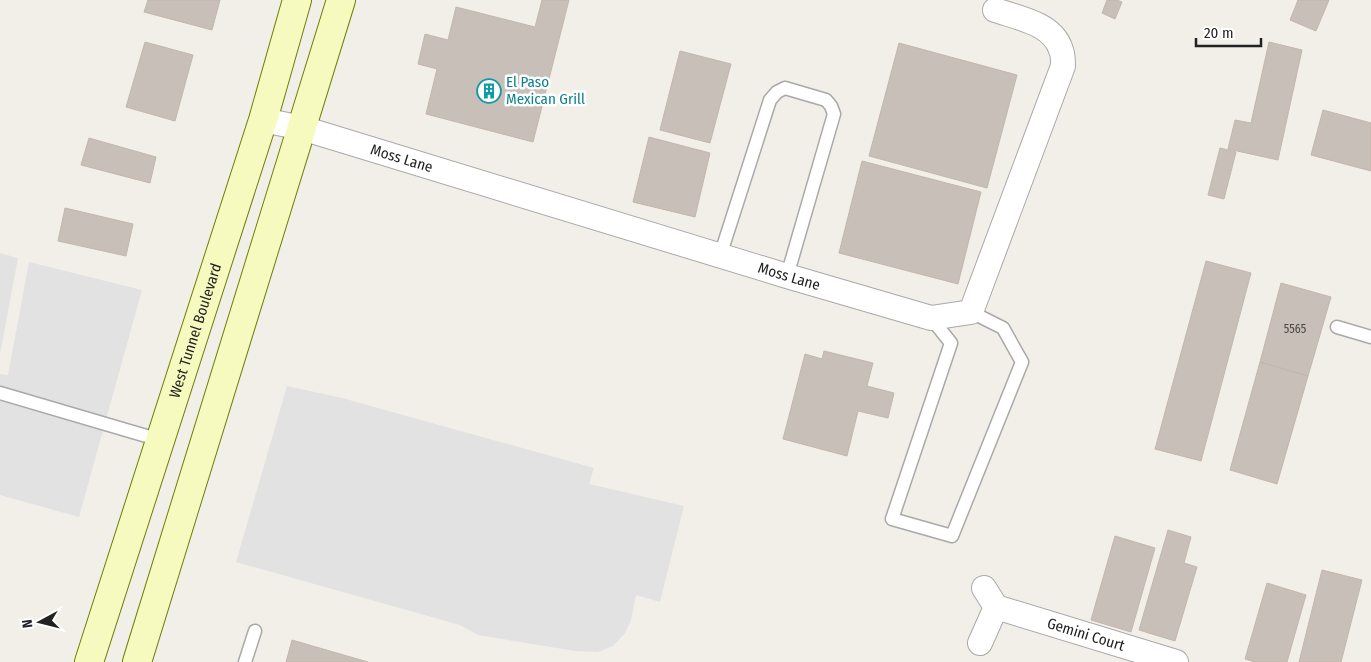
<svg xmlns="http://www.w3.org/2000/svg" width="1371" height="662" viewBox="0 0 1371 662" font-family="'Fira Sans Condensed',sans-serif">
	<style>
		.parking { fill: #e2e2e2 }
		.building { fill: #c7bfb8; stroke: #c4b6ab }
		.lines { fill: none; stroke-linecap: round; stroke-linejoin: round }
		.service-casing { stroke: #a9a9a9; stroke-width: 15 }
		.minor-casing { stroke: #a9a9a9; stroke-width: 26 }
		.secondary-casing { stroke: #707d05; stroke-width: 30 }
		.service { stroke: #fff; stroke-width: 12 }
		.minor { stroke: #fff; stroke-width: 24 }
		.secondary { stroke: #f7fabf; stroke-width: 28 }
		.labels { text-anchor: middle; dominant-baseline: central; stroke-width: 5; stroke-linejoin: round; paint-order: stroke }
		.number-label { font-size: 12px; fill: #4b4948 }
		.culture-label { font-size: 15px; fill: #0d838f; stroke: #fff; text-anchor: start }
		.street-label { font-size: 15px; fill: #222; stroke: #fff }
	</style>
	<rect width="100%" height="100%" fill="#f2efe9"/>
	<path class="parking" d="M0 253 18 258 0 354Z
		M29 262 142 290 79 517 0 495V374L8 375Z
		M287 386 342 398 594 468 589 484 684 506 660 602 636 595 631 620 625 633 613 646 598 652 575 651 478 635 460 625 236 562Z"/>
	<path class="building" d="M148 0H220L212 30 144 12Z
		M542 0H569L533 142 426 114 437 69 418 64 425 34 448 40 456 7 535 27Z
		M1107 0H1117L1122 2 1115 19 1102 13Z
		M1298 0H1329L1316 31 1290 20Z
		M145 42 193 55 175 121 126 107Z
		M1269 42 1302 50 1278 160 1228 149 1235 120 1251 123Z
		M899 43 1017 75 987 188 869 156Z
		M680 51 731 64 710 143 660 130Z
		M1323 110 1371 123V171L1311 155Z
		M649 137 710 153 695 217 633 202Z
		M89 138 156 157 150 183 81 165Z
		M1220 148 1236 152 1224 199 1208 195Z
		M862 161 981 192 958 284 839 253Z
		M65 208 133 224 126 256 58 241Z
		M1206 261 1251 273 1201 461 1155 449Z
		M1281 283 1331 297 1308 376 1260 362Z
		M824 351 873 363 867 386 894 393 888 418 858 411 847 456 783 439 805 354 822 359Z
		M1260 362 1308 376 1277 484 1230 470Z
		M1168 530 1191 537 1184 563 1197 567 1175 641 1139 630Z
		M1115 536 1155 548 1131 632 1091 620Z
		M1322 570 1362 580 1341 662H1299Z
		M1267 583 1306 595 1287 662H1255L1245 659Z
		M292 640 368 662H286Z"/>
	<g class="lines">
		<g class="service-casing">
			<path id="service" d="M720 256 770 100 777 92 785 88 826 100 831 106 834 114 787 276
				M931 318 951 343 892 519 952 536 1022 362 1003 328 971 312
				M1337 327 1371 337
				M0 393 160 440
				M245 662 255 631"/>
		</g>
		<g class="minor-casing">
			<g id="minor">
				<path id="s1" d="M263 120 302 128 787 276 931 318 971 312 1063 66C1063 61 1063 54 1061 50 1053 23 1018 18 995 10"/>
				<path id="s2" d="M996 607 1176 662"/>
				<path d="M980 643 996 607 984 588"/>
			</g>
		</g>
		<g class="secondary-casing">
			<g id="secondary">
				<path id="s3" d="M89 662 263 120 297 0"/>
				<path d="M137 662 341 0"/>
			</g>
		</g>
		<use href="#service" class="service"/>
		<use href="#minor" class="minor"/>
		<use href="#secondary" class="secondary"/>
	</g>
	<defs>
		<g id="building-ring" transform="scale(1.25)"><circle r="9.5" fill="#fff" stroke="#0f9aa8" stroke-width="1.5"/><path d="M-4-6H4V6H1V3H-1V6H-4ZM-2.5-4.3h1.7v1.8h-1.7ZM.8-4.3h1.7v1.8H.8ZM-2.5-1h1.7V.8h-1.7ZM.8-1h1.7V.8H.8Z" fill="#0f9aa8"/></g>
	</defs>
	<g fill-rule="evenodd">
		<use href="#building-ring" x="489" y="91"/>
	</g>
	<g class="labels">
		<g class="number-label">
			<text x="1295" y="329">5565</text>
		</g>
		<g class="culture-label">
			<text x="506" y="82">El Paso<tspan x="506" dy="17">Mexican Grill</tspan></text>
		</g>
		<g class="street-label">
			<text stroke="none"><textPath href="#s1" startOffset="144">Moss Lane</textPath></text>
			<text stroke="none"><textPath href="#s1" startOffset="549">Moss Lane</textPath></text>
			<text stroke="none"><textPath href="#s3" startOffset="348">West Tunnel Boulevard</textPath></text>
			<text stroke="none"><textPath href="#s2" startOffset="94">Gemini Court</textPath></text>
		</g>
	</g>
	<g transform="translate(40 622) rotate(263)" stroke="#ffffff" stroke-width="4" paint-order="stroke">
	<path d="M0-4L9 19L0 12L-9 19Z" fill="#222222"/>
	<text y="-8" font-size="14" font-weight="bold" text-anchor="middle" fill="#222222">N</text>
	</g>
	<path d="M1196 38v8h65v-8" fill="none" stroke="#222222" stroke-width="2.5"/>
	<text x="1204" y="38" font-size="15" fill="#222222" stroke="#ffffff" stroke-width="4" paint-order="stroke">20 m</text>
</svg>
